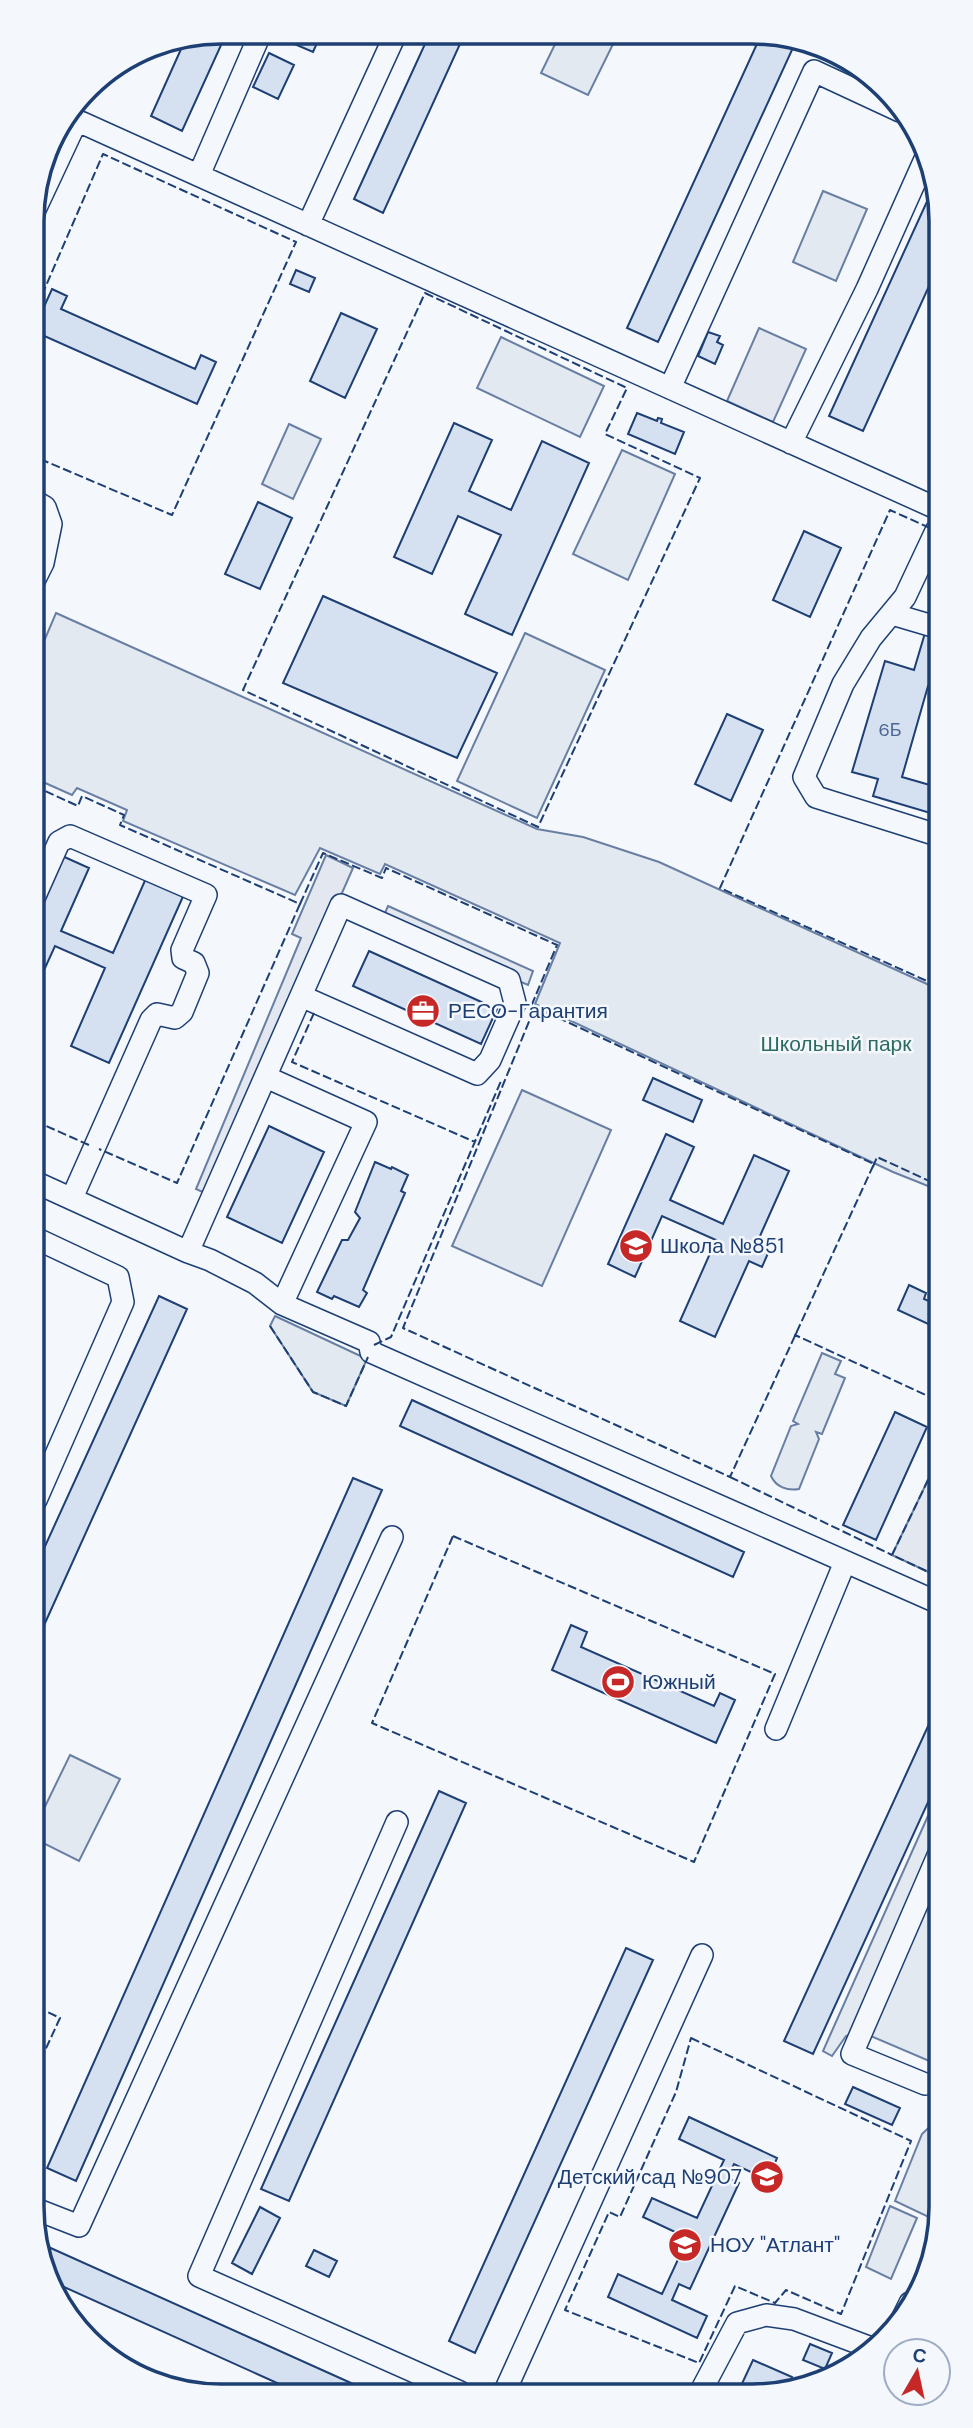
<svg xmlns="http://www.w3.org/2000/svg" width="973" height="2428" viewBox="0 0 973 2428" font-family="'DM Sans',sans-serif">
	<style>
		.green { fill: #e3e9f0; stroke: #687fa3; stroke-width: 2 }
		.parking { fill: #e3e8f0; stroke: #687fa3; stroke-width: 2 }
		.building { fill: #d5e0f0; stroke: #1d3f73; stroke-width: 2 }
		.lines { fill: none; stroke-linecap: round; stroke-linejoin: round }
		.minor-casing { stroke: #1d3f73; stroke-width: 24 }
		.minor { stroke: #f4f7fb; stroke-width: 21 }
		.fence { stroke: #1d3f73; stroke-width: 2; stroke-dasharray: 9 3.5; stroke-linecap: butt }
		.labels { text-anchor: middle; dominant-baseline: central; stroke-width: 5; stroke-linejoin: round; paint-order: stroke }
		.number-label { font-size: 18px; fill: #4b6792 }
		.poi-label { font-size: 21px; fill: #1d3f73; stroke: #f4f7fb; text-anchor: start }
		.park-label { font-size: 21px; fill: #2c6c60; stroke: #f4f7fb }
		.rim { fill: none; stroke: #1d3f73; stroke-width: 3.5 }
	</style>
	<rect width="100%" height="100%" fill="#f4f7fb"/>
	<path class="green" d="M560 34H618L588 95 541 73Z
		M823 191 867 209 836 281 793 262Z
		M501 337 604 386 580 437 477 388Z
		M289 424 321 439 293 499 262 484Z
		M622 450 675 474 628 580 573 554Z
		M56 613 537 829 583 837 659 862 938 989V1190L893 1172 535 1004 560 943 385 864 380 874 320 848 295 895 123 821 127 810 77 788 72 795 34 778 33 634 45 639Z
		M525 633 605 670 537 818 457 781Z
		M522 1090 611 1130 542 1286 452 1246Z
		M275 1316 367 1359 346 1406 313 1392 270 1326Z
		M822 1353 841 1361 835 1374 845 1378 822 1434 816 1432 819 1439 799 1489C787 1491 776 1487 771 1476L791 1426 798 1424 793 1421Z
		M70 1755 120 1779 79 1861 37 1840V1823Z
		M940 1789 941 2066 859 2031 846 2036 832 2056 823 2051Z
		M941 2116V2212L937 2221 895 2201 922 2134Z
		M890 2206 917 2218 891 2279 866 2267Z"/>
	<path class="parking" d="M759 328 806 349 773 422 727 401Z
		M326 855 353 868 209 1195 196 1189 301 938 292 934Z
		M388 906 533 971 528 985 381 922Z
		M939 1457V1577L892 1555Z"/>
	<path class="building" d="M221 32H227L182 131 151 116 186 38Z
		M281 32H322L313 52 278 37Z
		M430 33H465L383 213 354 199Z
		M761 35H789L797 39 658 342 627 328Z
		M269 53 294 65 278 99 253 87Z
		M935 184V273L863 431 829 416Z
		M296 270 315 278 309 292 290 284Z
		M52 289 67 296 61 309 195 369 201 355 216 362 197 404 33 331Z
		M341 313 377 329 345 398 310 381Z
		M708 332 720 336 717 342 723 345 715 364 698 356Z
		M637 413 657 421 658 418 662 419 661 423 684 432 675 454 628 434Z
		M454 423 492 440 469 491 511 510 542 441 589 463 512 635 465 614 501 535 458 516 432 574 394 557Z
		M258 502 292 518 260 589 225 574Z
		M804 531 841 548 810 617 773 600Z
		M323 596 497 673 457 758 283 683Z
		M925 633 936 637 937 689 928 686 902 777 937 787V815L873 796 878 779 852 772 885 661 914 670Z
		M727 714 763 730 731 801 695 784Z
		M60 855 89 868 61 931 113 953 147 876 185 892 109 1063 71 1046 105 968 55 946 34 992V914Z
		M369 951 497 1009 481 1044 353 986Z
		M653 1078 702 1100 693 1122 643 1100Z
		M269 1126 324 1152 282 1243 227 1217Z
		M666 1134 694 1147 670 1200 723 1224 754 1155 789 1171 756 1245 769 1251 762 1267 749 1261 715 1337 680 1321 716 1240 662 1216 635 1277 608 1264Z
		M375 1162 391 1169 392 1167 408 1175 401 1191 405 1193 363 1290 367 1293 359 1307 334 1296 332 1299 317 1292 342 1240H348L360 1218 355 1212Z
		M909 1285 926 1293 924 1299 938 1305 939 1329 898 1310Z
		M159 1296 187 1309 36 1643V1566Z
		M412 1400 744 1552 733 1577 400 1426Z
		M895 1412 927 1427 876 1540 843 1525Z
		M353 1478 382 1490 76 2181 47 2168Z
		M571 1625 587 1632 581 1647 714 1706 720 1693 735 1700 716 1743 552 1670Z
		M940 1700V1776L813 2054 784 2041Z
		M439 1791 466 1803 289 2201 261 2189Z
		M626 1948 653 1960 475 2353 449 2341Z
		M853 2087 900 2108 892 2125 845 2104Z
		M689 2117 777 2158 768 2180 734 2164 727 2178 739 2183 690 2289 679 2284 672 2300 707 2316 697 2338 608 2297 618 2274 662 2294 688 2238 643 2217 652 2198 697 2218 724 2160 679 2139Z
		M260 2207 280 2218 252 2274 232 2263Z
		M44 2245 371 2392H297L53 2282 39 2257Z
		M314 2250 337 2261 329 2277 306 2266Z
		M810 2344 832 2353 825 2369 803 2360Z
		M753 2360 792 2377 785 2390H739Z"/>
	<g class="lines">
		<g class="minor-casing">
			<path id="minor" d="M67 116 936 508
				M199 175 261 32
				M32 216 77 120
				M308 225 396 33
				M670 388 814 71 900 111
				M791 443 867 289 926 157
				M33 500 45 507 51 524 43 563 33 583
				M936 531 905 597 871 638 843 684 804 777 816 797 937 835
				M892 614 936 627
				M34 898 59 842 70 836 206 895 182 950 183 958 194 963 198 973 182 1012 175 1018 157 1014 151 1020 72 1198
				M266 1077 366 1122 282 1304
				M37 1183 188 1252 210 1260 255 1283 282 1304 369 1342 371 1352 939 1603
				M35 1238 118 1277 123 1302 36 1500
				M188 1252 341 905 509 980 515 1003 490 1060 477 1074 301 996
				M776 1729 845 1562
				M397 1822 199 2276 460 2392
				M925 2084 852 2054 940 1851
				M38 2210 79 2226 392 1537
				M898 2327 910 2303
				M505 2391 702 1955
				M701 2391 737 2323 766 2315 794 2319 874 2349"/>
		</g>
		<use href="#minor" class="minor"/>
		<path class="fence" d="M425 293 627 388 605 434 700 478 538 827 243 690Z
			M32 318 103 154 296 242 172 515 33 456
			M930 528 890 510 720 888 938 986
			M34 786 78 806 82 796 124 815 120 825 300 904 177 1183 99 1149
			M300 904 323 853 382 878 386 868 557 945 530 1009
			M535 1007 874 1164 730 1477 403 1328Z
			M314 1013 292 1062 475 1142
			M35 1121 89 1145
			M873 1167 877 1157 938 1185
			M270 1326 313 1392 346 1406 368 1357
			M797 1332 795 1335 939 1401
			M374 1345 391 1337 501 1081
			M939 1457 892 1555 939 1577
			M730 1477 892 1555
			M453 1536 775 1674 694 1862 372 1723Z
			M37 2007 60 2018 37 2068
			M691 2038 911 2141 841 2314 786 2290 775 2303 735 2286 699 2363 565 2310 609 2212 620 2217 676 2092Z"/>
	</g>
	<defs>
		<g id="office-disc" transform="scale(1.75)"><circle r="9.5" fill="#c62828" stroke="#f4f7fb"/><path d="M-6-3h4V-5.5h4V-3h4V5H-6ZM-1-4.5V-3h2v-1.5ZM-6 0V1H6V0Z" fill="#fff"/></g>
		<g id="school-disc" transform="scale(1.75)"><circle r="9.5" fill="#c62828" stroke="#f4f7fb"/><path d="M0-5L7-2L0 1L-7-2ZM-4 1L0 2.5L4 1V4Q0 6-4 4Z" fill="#fff"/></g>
		<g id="stadium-disc" transform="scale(1.75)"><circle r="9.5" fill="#c62828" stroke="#f4f7fb"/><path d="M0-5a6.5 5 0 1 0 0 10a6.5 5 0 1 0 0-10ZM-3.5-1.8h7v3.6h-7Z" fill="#fff"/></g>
	</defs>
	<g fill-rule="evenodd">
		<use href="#office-disc" x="423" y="1011"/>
		<use href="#school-disc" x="636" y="1246"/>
		<use href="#stadium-disc" x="618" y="1682"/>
		<use href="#school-disc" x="767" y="2177"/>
		<use href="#school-disc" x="685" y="2245"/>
	</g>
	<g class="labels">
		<g class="number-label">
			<text x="890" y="730">6Б</text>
		</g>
		<g class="poi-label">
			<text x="448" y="1011">РЕСО-Гарантия</text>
			<text x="660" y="1246">Школа №851</text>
			<text x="642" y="1682">Южный</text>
			<text x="742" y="2177" text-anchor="end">Детский сад №907</text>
			<text x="710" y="2245">НОУ "Атлант"</text>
		</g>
		<g class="park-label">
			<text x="836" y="1044">Школьный парк</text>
		</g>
	</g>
	<path d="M0 0H973V2428H0ZM221 44H752A177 177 0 0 1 929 221V2207A177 177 0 0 1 752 2384H221A177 177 0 0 1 44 2207V221A177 177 0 0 1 221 44Z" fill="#f4f7fb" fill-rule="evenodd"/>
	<path class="rim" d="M221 44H752A177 177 0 0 1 929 221V2207A177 177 0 0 1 752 2384H221A177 177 0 0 1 44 2207V221A177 177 0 0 1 221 44Z"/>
	<g transform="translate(917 2372) rotate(9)"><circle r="33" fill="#f4f7fb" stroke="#9eadc5" stroke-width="2"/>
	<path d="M0-5L12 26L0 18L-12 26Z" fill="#c62828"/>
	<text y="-10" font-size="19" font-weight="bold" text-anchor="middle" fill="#1d3f73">С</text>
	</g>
</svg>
